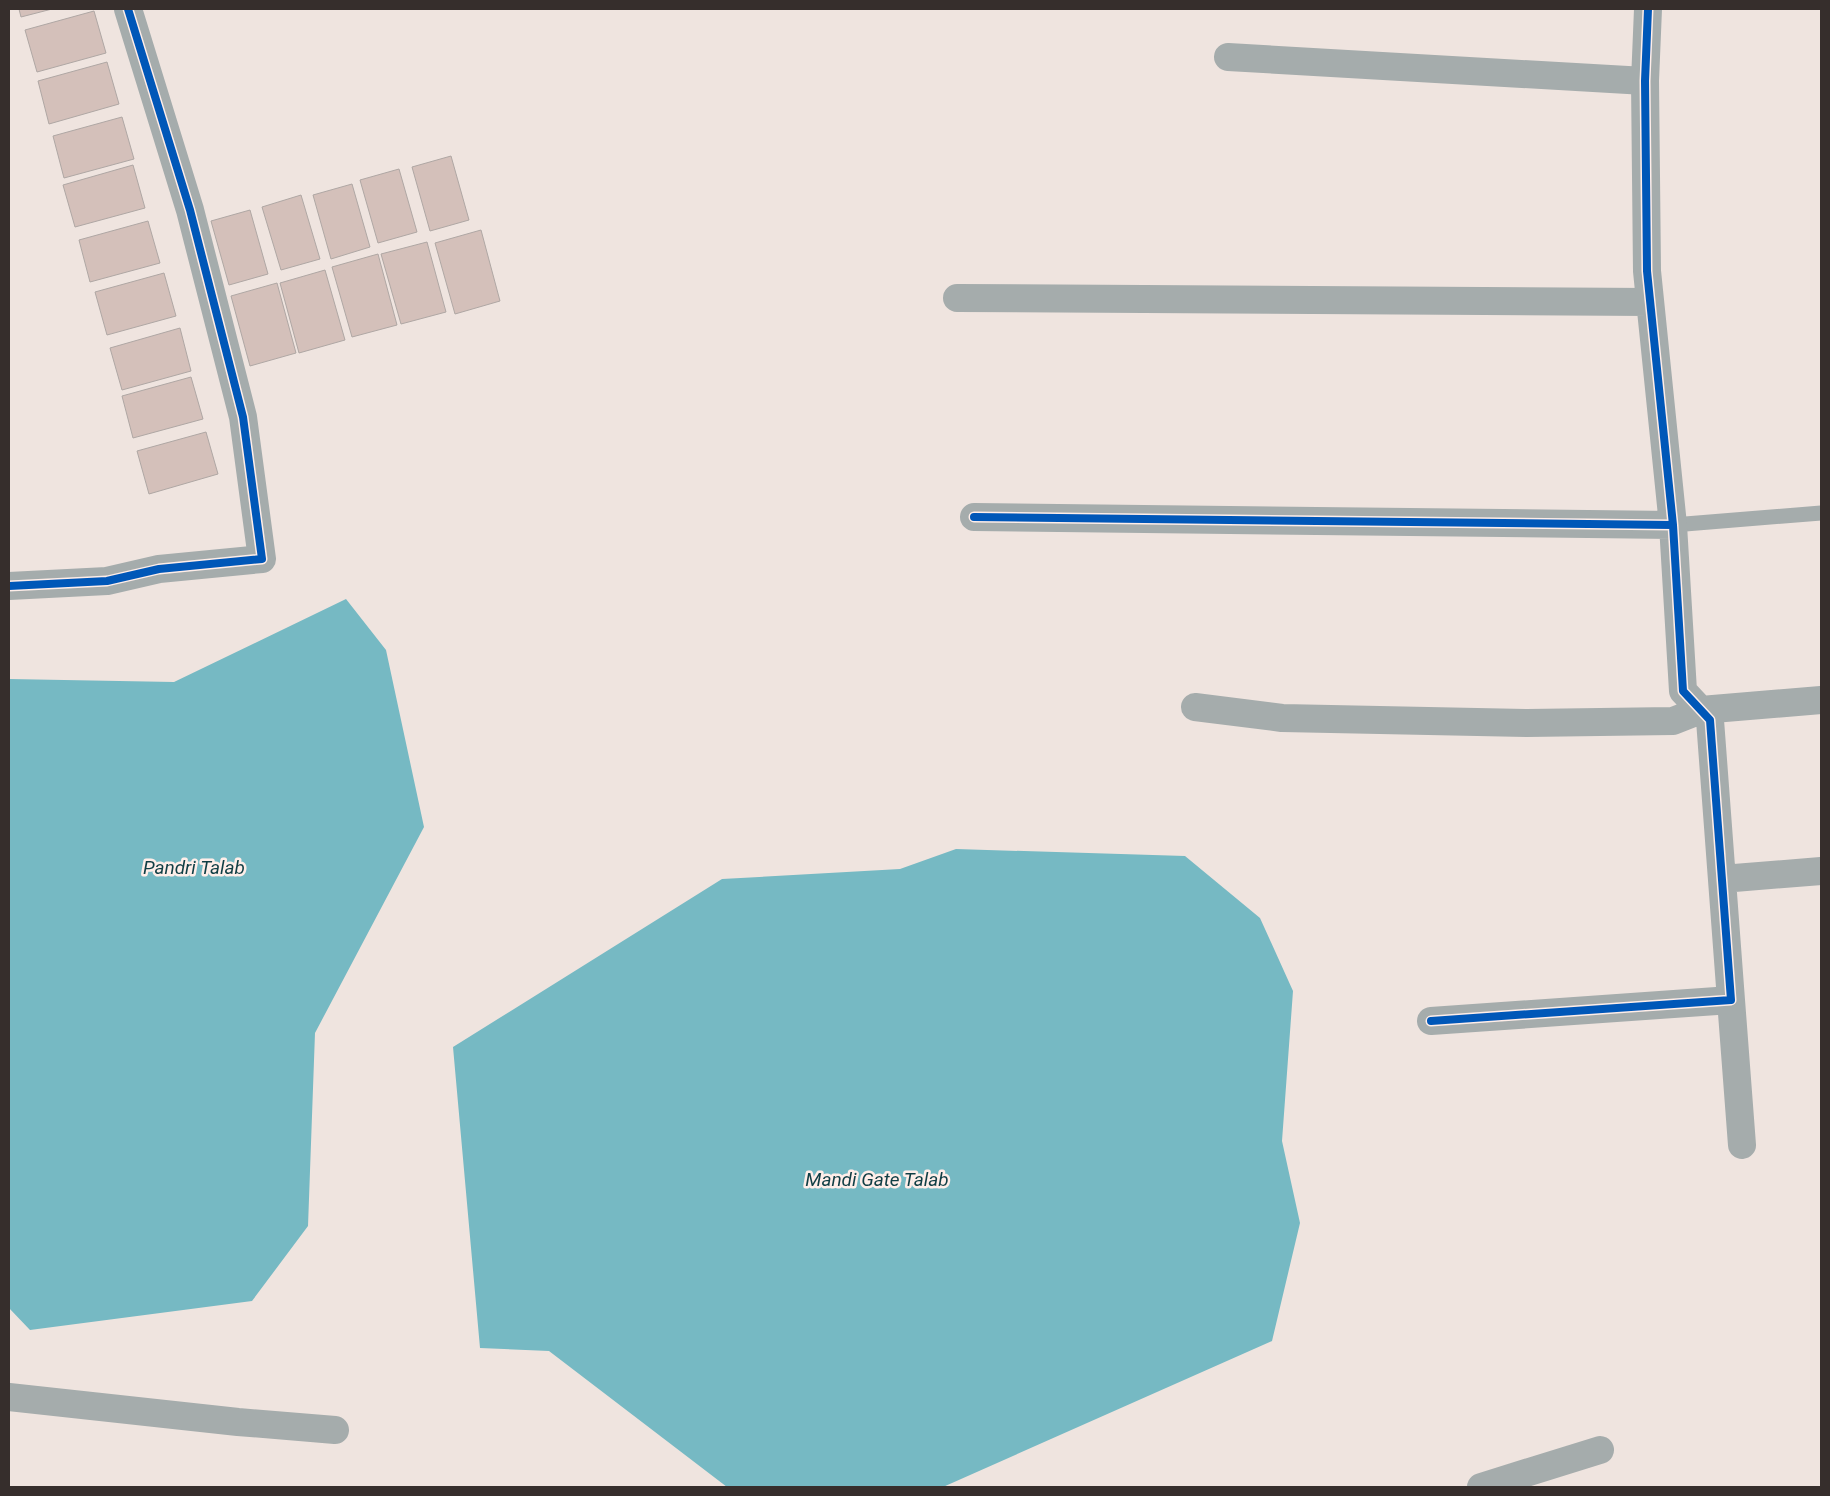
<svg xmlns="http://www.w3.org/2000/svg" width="1830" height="1496" viewBox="0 0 1830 1496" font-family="Roboto,sans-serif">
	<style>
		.water { fill: #76b9c3 }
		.building { fill: #d4c0ba; stroke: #afa7a4 }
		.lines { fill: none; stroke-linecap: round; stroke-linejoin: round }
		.lane { stroke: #a5acac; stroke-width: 15 }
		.street { stroke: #a5acac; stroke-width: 28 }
		.cycleway-casing { stroke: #ffeee9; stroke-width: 11 }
		.cycleway { stroke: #0057b8; stroke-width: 8 }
		.labels { text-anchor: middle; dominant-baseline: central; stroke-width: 5; stroke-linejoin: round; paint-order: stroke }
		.water-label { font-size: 19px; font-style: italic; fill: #103e45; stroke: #ffeee9 }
	</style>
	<rect width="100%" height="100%" fill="#efe4df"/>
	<path class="water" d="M346 599 386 650 424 827 315 1033 308 1226 252 1301 30 1330 9 1308V679L174 682Z
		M956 849 1185 856 1260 918 1293 991 1282 1141 1300 1223 1272 1341 943 1487H727L549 1351 480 1348 453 1047 722 879 900 869Z"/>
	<path class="building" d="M19 9H52L21 17Z
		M94 11 106 53 37 72 25 30Z
		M107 62 119 104 49 124 38 81Z
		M122 117 134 159 64 178 53 136Z
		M451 156 469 220 430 231 412 167Z
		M133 165 145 208 75 227 63 185Z
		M399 169 417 232 378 243 360 180Z
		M352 184 370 247 331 259 313 195Z
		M301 195 320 259 281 270 262 207Z
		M250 210 268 274 229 285 211 221Z
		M148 221 160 263 90 282 79 240Z
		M481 230 500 301 455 314 435 243Z
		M427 242 446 312 401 324 381 254Z
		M378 254 397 325 352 337 332 267Z
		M325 270 345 340 299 353 280 283Z
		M164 273 176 316 107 335 95 292Z
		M277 283 296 353 250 366 231 296Z
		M180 328 191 371 122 390 110 348Z
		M191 377 203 419 133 438 122 396Z
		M206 432 218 474 149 494 137 451Z"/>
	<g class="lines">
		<path class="lane" d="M1673 525 1821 513"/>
		<path class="street" d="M1228 57 1645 81
			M957 298 1650 302
			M974 517 1673 525
			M9 586 107 581 159 569 262 559 243 417 190 210 128 9
			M1195 707 1282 718 1527 723 1673 721 1701 710 1821 700
			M1722 879 1821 871
			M1731 1000 1742 1145
			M1431 1021 1731 1000 1710 720 1683 691 1673 525 1647 271 1645 81 1648 9
			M9 1397 238 1422 335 1430
			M1481 1487 1600 1450"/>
		<g class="cycleway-casing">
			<path id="cycleway" d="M974 517 1673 525
				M9 586 107 581 159 569 262 559 243 417 190 210 128 9
				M1431 1021 1731 1000 1710 720 1683 691 1673 525 1647 271 1645 81 1648 9"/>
		</g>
		<use href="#cycleway" class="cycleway"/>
	</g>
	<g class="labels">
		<g class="water-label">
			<text x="194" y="867">Pandri Talab</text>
			<text x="877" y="1179">Mandi Gate Talab</text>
		</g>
	</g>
	<rect width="1830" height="1496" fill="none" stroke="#362e2c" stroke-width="20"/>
</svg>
